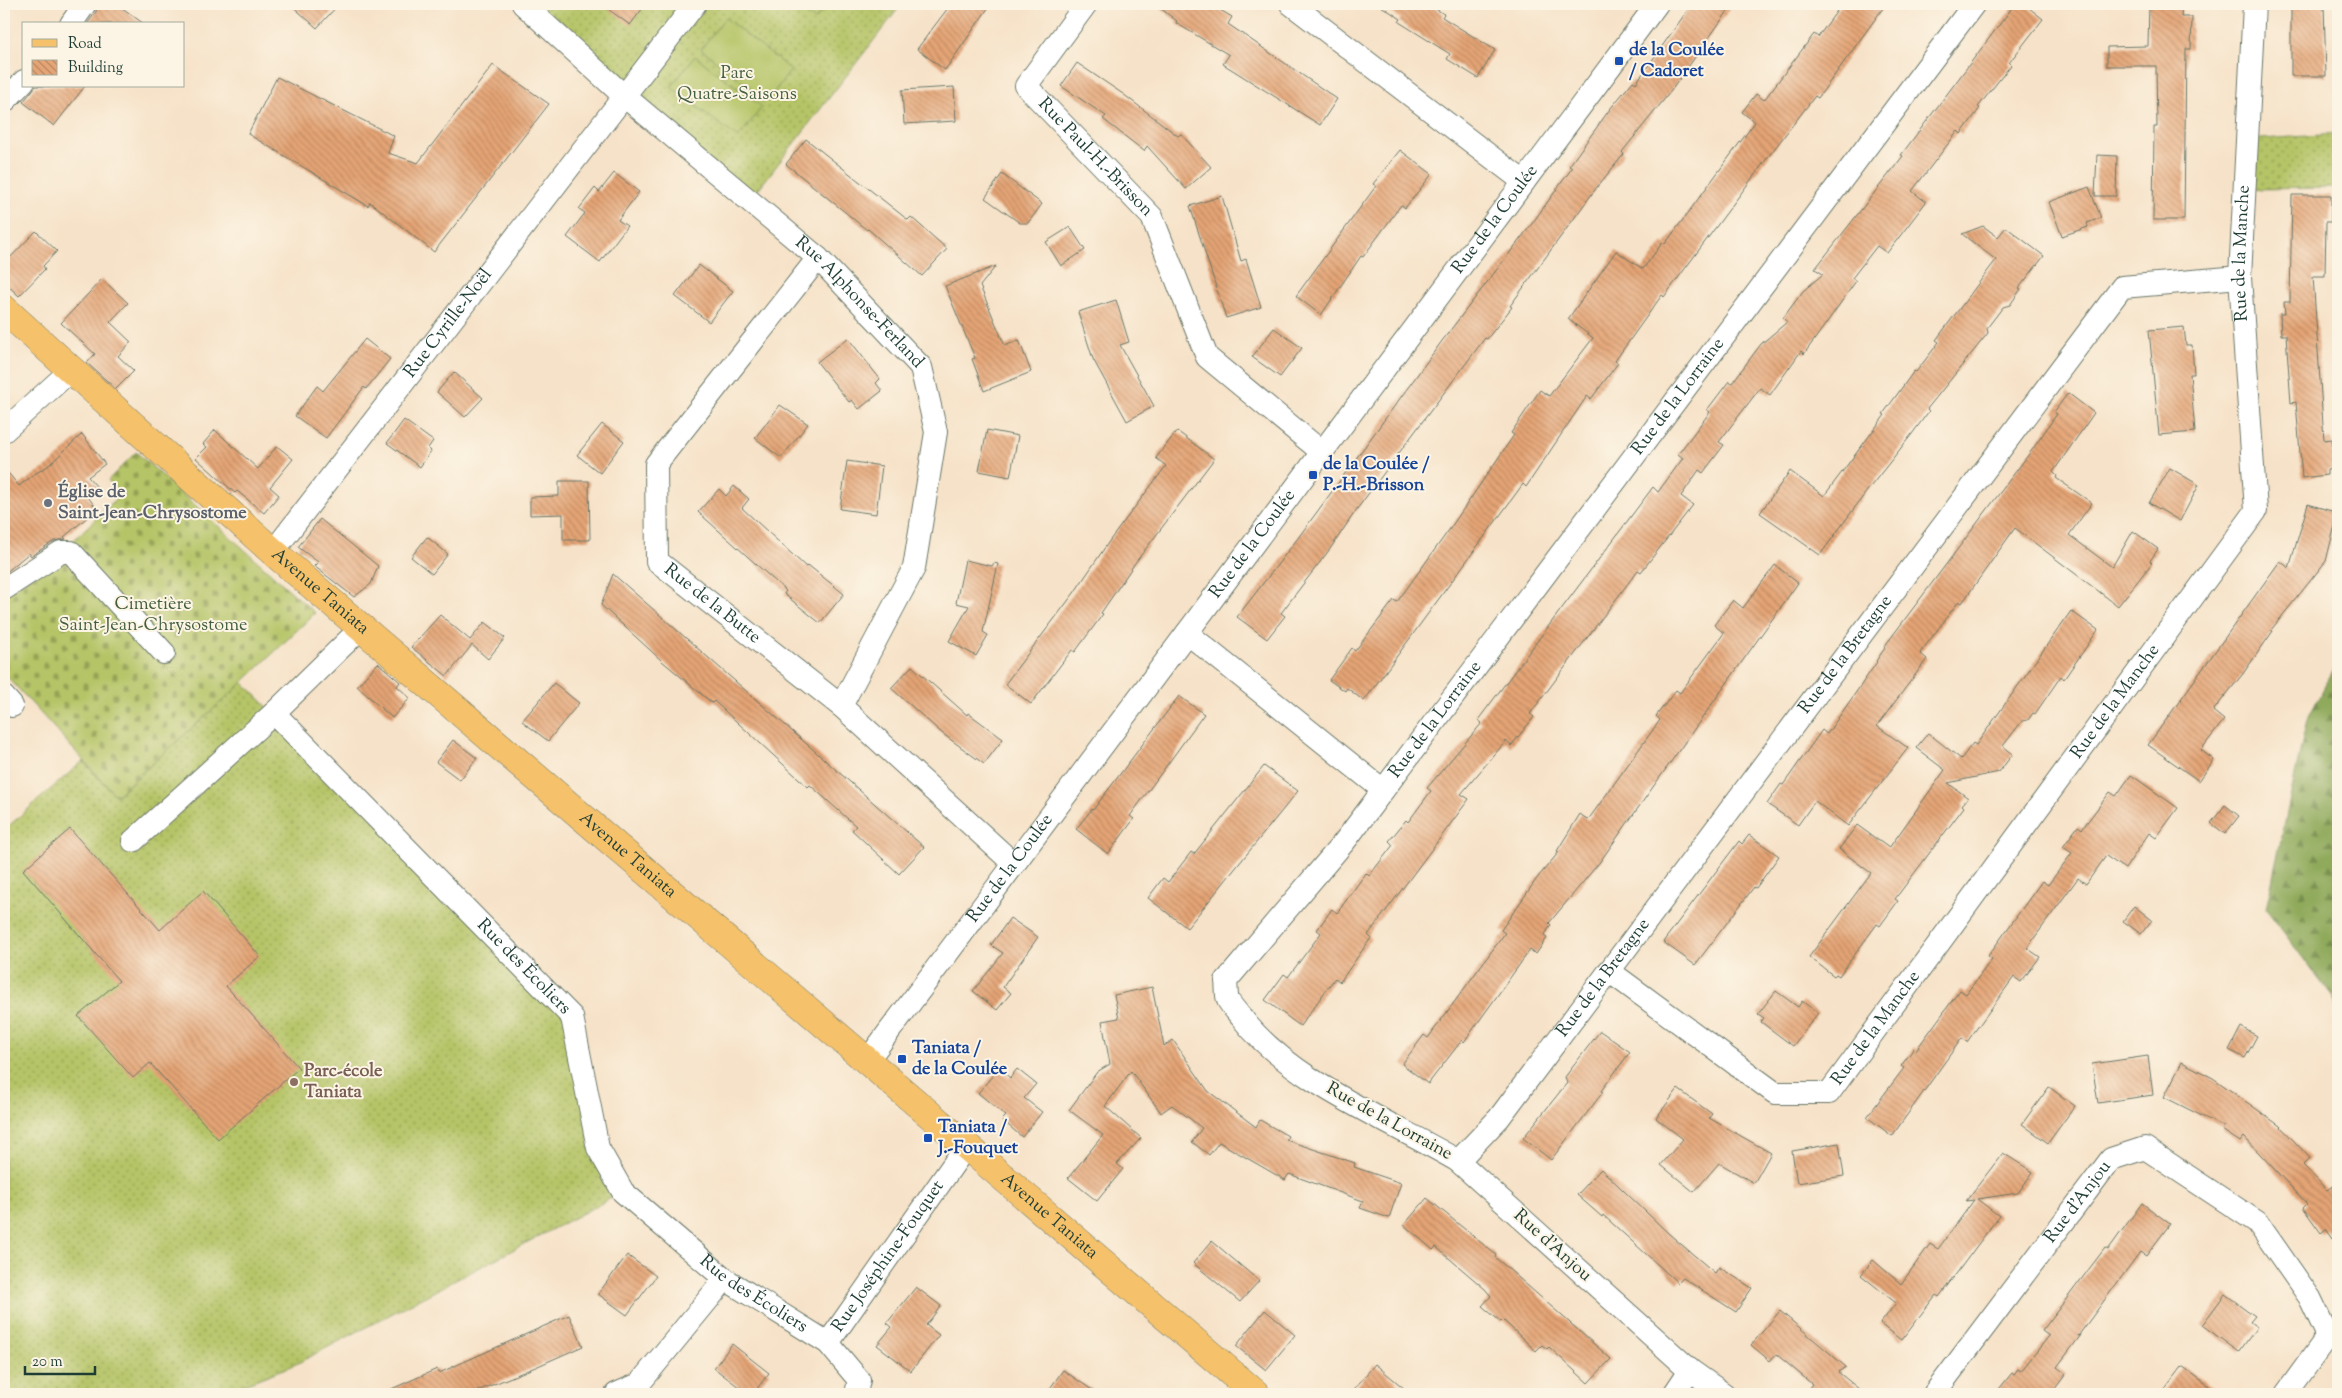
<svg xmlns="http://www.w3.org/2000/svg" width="2342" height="1398" viewBox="0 0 2342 1398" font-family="'Sorts Mill Goudy',serif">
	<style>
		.grass { fill: url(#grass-dots); stroke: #6a804d }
		.forest { fill: url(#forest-firs); stroke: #587448 }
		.cemetery { fill: url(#cemetery-stones); stroke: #6a804d }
		.garden { fill: #b5c466; stroke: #6a804d }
		.building { fill: url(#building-back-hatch) }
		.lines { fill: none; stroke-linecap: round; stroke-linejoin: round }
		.minor-casing { stroke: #6a7768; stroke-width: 24 }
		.major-casing { stroke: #6a7768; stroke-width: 29 }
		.minor { stroke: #fff; stroke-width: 22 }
		.major { stroke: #f5c16b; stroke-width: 28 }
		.transit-dot { fill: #1a4fb4; stroke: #fcf5e5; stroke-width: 2 }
		.worship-dot { fill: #6b7280; stroke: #fcf5e5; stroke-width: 2 }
		.education-dot { fill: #8d6e63; stroke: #fcf5e5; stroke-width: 2 }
		.labels { text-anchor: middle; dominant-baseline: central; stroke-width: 4; stroke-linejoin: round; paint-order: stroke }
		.transit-label { font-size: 18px; font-weight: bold; fill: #164399; stroke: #fcf5e5; text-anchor: start }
		.park-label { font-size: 18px; fill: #445f40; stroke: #fcf5e5 }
		.street-label { font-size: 18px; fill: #1f3d34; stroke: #fcf5e5 }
		.worship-label { font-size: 18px; font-weight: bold; fill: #5b616d; stroke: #fcf5e5; text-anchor: start }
		.education-label { font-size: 18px; font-weight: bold; fill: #785e54; stroke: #fcf5e5; text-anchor: start }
	</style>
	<defs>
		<pattern id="grass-dots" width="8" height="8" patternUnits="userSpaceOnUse" patternTransform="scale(1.25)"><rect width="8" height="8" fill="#b5c466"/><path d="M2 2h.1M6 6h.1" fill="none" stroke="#93a055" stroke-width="1.8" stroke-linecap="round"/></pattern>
		<pattern id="forest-firs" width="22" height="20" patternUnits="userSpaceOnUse" patternTransform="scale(1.25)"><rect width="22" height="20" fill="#90aa5b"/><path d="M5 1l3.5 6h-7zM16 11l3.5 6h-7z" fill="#758c4c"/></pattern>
		<pattern id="cemetery-stones" width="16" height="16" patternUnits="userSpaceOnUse" patternTransform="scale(1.25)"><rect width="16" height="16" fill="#b5c466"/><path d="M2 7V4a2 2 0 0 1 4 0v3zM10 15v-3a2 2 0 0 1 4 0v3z" fill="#93a055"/></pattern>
		<pattern id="building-back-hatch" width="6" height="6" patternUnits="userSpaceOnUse" patternTransform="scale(1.25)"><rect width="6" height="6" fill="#e5a475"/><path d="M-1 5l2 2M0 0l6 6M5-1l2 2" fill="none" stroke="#b98761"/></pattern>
	</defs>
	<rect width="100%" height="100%" fill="#fcf5e5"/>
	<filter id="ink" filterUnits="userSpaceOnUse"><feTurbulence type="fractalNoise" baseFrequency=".02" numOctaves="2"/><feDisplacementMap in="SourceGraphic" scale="10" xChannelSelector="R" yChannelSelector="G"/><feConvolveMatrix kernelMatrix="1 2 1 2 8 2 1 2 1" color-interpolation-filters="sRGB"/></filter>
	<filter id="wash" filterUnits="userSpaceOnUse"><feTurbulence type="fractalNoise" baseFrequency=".0096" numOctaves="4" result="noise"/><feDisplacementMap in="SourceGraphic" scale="20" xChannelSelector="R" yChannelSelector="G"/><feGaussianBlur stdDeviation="1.12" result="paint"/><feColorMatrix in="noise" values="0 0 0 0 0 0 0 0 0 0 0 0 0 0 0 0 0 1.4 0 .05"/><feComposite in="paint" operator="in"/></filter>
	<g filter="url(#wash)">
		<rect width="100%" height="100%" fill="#f6e2c8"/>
		<path class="grass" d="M523 4H902L750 200Z
			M2338 134V188L2246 189 2247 140Z
			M243 682 572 1017 598 1148 623 1192 296 1364 219 1394H4V830L83 761 116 796Z"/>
		<path class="forest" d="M2338 661V1008L2333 998 2266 909 2307 720Z"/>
		<path class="cemetery" d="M136 452 315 613 240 685 116 796 4 673V595L49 564 121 494 108 480Z"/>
		<path class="garden" d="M794 4H826L815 20Z
			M725 18 791 70 767 101 701 49Z
			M695 56 762 107 738 138 671 87Z"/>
		<g id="blocks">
			<path class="building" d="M98 4H117L144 24H87L96 12Z
				M290 4H339L317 28Z
				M601 4H646L630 25Z
				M951 4H991L945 70 917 49Z
				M1155 4H1210L1232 17 1228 24 1337 99 1320 125 1223 64 1229 55 1176 23 1177 21Z
				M1378 4H1427L1444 14 1442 17 1495 50 1478 78 1447 59 1450 54 1399 22 1401 19Z
				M1692 4H1733L1671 91 1622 152 1624 154 1597 187 1510 306 1512 307 1487 339 1485 338 1357 509 1330 549 1281 613 1285 616 1267 639 1237 617 1295 542 1442 341 1531 225 1572 168 1569 166 1610 109 1633 81 1636 83Z
				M1842 4H1886L1818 98 1815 96 1765 161 1664 297 1662 295 1615 361 1618 363 1591 399 1587 396 1526 487 1523 484 1364 701 1347 688 1345 691 1329 680 1352 648 1355 651 1394 600 1397 602 1449 530 1514 435 1511 433 1540 390 1549 396 1593 338 1568 319 1616 251 1643 269 1663 242 1665 244 1755 122 1742 112 1756 94 1764 100 1814 34 1818 37Z
				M2015 4H2024L2043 19 2009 63 2011 65 1978 107 1980 108 1961 134 1958 131 1912 191 1926 202 1887 253 1877 246 1852 278 1856 281 1825 325 1804 354 1801 351 1770 395 1760 388 1719 442 1724 445 1703 473 1699 470 1681 496 1693 505 1641 572 1638 570 1530 714 1534 717 1511 746 1506 741 1461 794 1469 799 1368 935 1371 938 1340 982 1335 978 1300 1026 1265 1000 1284 974 1288 977 1321 933 1317 930 1332 909 1337 913 1366 873 1369 876 1393 845 1389 841 1406 820 1408 822 1431 791 1427 788 1482 723 1478 720 1647 495 1653 487 1658 492 1683 458 1678 454 1710 412 1707 410 1729 381 1732 383 1761 344 1787 322 1783 318 1803 291 1823 274 1815 269 1903 156 1901 155Z
				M2149 4H2182L2181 17H2192L2191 49H2186L2184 220H2153L2154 127H2157L2156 66H2107V47L2148 46Z
				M2291 4H2324L2326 76H2291Z
				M1077 63 1123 94 1178 136 1181 134 1211 167 1186 189 1147 146 1144 151 1103 119 1106 116 1061 86Z
				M493 65 549 104 434 252 370 202 368 206 248 134 277 77 394 136 388 153 418 163Z
				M36 86H85L54 126 23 102Z
				M954 87 956 121 904 124 902 90Z
				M806 139 908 220 911 217 947 249 922 276 868 229 867 230 786 164Z
				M1400 150 1432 174 1405 208 1401 205 1363 257 1361 256 1321 315 1296 296 1376 186 1373 184Z
				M2097 155 2117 156 2116 196H2095Z
				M614 173 639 192 618 220 627 226 600 262 567 237 585 213 579 209 595 188 599 192Z
				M1002 174 1042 204 1028 223H1020L985 198Z
				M2089 187 2101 218 2087 223 2088 227 2062 236 2049 202Z
				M2292 195H2331V222H2326L2325 276H2313L2324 440 2332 439 2335 469 2327 470V475L2302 478 2296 402 2291 403 2286 335H2281L2280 314H2285L2284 302H2290Z
				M1222 196 1241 261 1246 259 1261 307 1226 318 1190 206Z
				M1983 226 1998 237 2006 227 2044 256 2019 288 2021 289 2010 305 2003 307 1987 328 1988 333 1927 409 1929 411 1912 434 1867 491 1820 555 1760 513 1790 471 1824 496 1885 415 1883 414 1914 371 1916 372 1939 342 1936 340 1996 260 1962 234Z
				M1070 227 1085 250 1061 266 1046 242Z
				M36 231 57 251 43 266 45 269 19 296 4 282V264Z
				M699 265 733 291 709 322 675 296Z
				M996 266 980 286 1005 346 1019 340 1031 372 984 391 972 359 975 358 945 286Z
				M102 279 128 303 110 322 131 342 118 356 134 371 116 389 87 363 95 354 61 323Z
				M1116 300 1129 342 1120 345 1154 406 1127 421 1093 359 1078 312Z
				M2184 327 2186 345H2192L2194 374H2190L2195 432 2159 435 2149 330Z
				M1274 328 1302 348 1280 377 1252 357Z
				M848 338 880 379 876 383 882 391 859 409 852 400 849 402 817 362Z
				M365 339 390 359 366 389 364 387 326 438 295 416 317 386 323 391Z
				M454 372 483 398 465 417 437 392Z
				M2068 393 2094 413 2053 472 2057 476 2056 478 2092 503 2069 535 2112 567 2133 531 2158 549 2150 561 2152 563 2118 606 2015 528 1962 603 1959 601 1920 653 1927 659 1877 726 1908 748 1848 826 1815 801 1798 825 1767 804 1781 784 1783 785 1822 730 1827 734 1877 662 1876 661 1885 648 1884 647 2032 450 2057 414 2054 412Z
				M780 405 808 424 781 458 755 438Z
				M404 420 433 441 428 448 431 451 420 467 387 443Z
				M602 424 624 441 600 473 577 455Z
				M215 430 258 469 277 446 293 459 270 487 279 495 264 513 237 491 235 493 196 458 207 447 203 444Z
				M987 430 1018 436 1010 477 979 471Z
				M1177 431 1214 459 1135 563 1101 613 1103 614 1075 652 1072 650 1031 704 1005 684 1074 593 1110 540 1166 466 1156 458Z
				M82 434 105 464 88 477 98 488 88 497 97 509 64 537 66 539 54 541 31 556 29 553 4 574V468L19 486 36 473 48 466Z
				M847 461 882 466 876 514 840 509Z
				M2170 468 2199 485 2180 521 2149 503Z
				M559 481H589L590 540H563V514L530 515V497L559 496Z
				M734 486 749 499 742 508 806 567 808 565 844 594 820 623 784 594 786 591 698 512 719 489 726 496Z
				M2308 504 2338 513 2326 561 2271 630 2273 631 2242 675 2213 711 2224 720 2201 750 2214 760 2199 781 2148 745 2280 561 2289 568Z
				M320 519 378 566 371 584 354 597 314 566 318 562 298 547Z
				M427 537 448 554 432 574 411 557Z
				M965 560 992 566 994 563 998 564 983 632 988 635 976 656 949 641 969 606 956 603Z
				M1775 565 1798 583 1599 863 1549 923 1551 925 1544 936 1547 938 1536 954 1530 950 1464 1042 1462 1040 1428 1084 1402 1064 1424 1035 1428 1038 1505 933 1501 930 1538 877 1559 852 1557 851 1580 814 1588 820 1660 720 1656 716 1676 690 1680 693 1724 633 1714 625 1733 600 1743 608Z
				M613 574 924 847 899 874 852 830 856 826 810 785 808 787 714 701 712 703 662 661 601 605Z
				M2071 611 2098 630 2064 679 2061 676 2035 714 2033 713 2028 720 2022 721 2003 746 2013 754 1999 772 1948 783 1968 798 1962 805 1964 807 1895 899 1898 901 1880 926 1877 924 1839 976 1836 974 1834 976 1809 957 1871 873 1839 849 1857 825 1889 848 1945 770 1916 748 1928 733 1961 759 1973 743 1976 745Z
				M440 615 470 640 485 622 505 638 488 659 472 645 447 676 411 647Z
				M378 663 400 682 397 686 410 698 392 718 357 686Z
				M912 666 967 715 968 713 1003 739 984 764 943 734 891 688Z
				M554 683 579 703 548 741 522 721Z
				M1179 696 1204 714 1130 816 1134 819 1108 854 1076 829 1092 809 1093 810Z
				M453 740 477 758 460 780 436 762Z
				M1264 766 1298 791 1187 928 1148 898 1163 878 1168 882 1191 852 1194 854Z
				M2131 775 2178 808 2156 838 2149 833 2125 869 2106 856 2086 884 2078 878 2027 948 2040 957 2021 982 2014 977 1967 1042 1962 1038 1892 1136 1867 1117 1904 1068 1901 1066 1914 1048 1916 1050 1960 990 1966 994 1992 959 1988 956 2042 881 2048 885 2072 853 2063 847 2078 826 2082 829 2110 792 2116 796Z
				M2225 805 2239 816 2225 834 2211 823Z
				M70 829 160 930 203 891 260 956 226 986 299 1068 218 1139 150 1063 133 1078 78 1016 119 981 23 870Z
				M1749 835 1779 856 1756 888 1754 887 1695 965 1663 942 1739 841 1742 844Z
				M2134 906 2152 920 2141 934 2123 921Z
				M1010 918 1038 937 1003 987 1011 993 997 1010 973 991 1003 953 991 945Z
				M1152 987 1164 1046 1173 1040 1208 1091 1256 1127 1260 1120 1288 1136 1286 1140 1355 1163 1354 1167 1401 1183 1389 1218 1360 1208 1363 1201 1289 1174 1285 1180 1219 1142 1209 1155 1192 1142 1202 1128 1172 1105 1161 1113 1131 1071 1105 1106 1141 1138 1117 1164 1123 1169 1097 1201 1068 1178 1103 1135 1069 1110 1097 1072 1110 1064 1102 1021 1119 1018 1114 995Z
				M1776 991 1798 1007 1802 1001 1818 1013 1793 1046 1761 1022 1764 1018 1758 1014Z
				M2241 1027 2257 1036 2245 1058 2229 1050Z
				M1600 1031 1630 1052 1601 1091 1603 1092 1551 1160 1523 1138 1567 1083 1565 1077Z
				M2148 1056 2153 1095 2098 1103 2092 1064Z
				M2182 1062 2213 1078 2280 1126 2310 1158 2303 1165 2327 1190 2338 1182V1246L2326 1229 2321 1233 2303 1208 2307 1204 2244 1137 2240 1142 2222 1130 2224 1127 2164 1097Z
				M999 1068 1010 1078 1017 1069 1036 1084 1024 1098 1042 1112 1022 1137 1002 1120 1006 1116 978 1093Z
				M2049 1087 2075 1106 2048 1143 2022 1124Z
				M1678 1089 1712 1114 1709 1118 1771 1153 1754 1183 1719 1163 1694 1192 1661 1165 1683 1139 1656 1118Z
				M1839 1143 1844 1176 1797 1183 1792 1151Z
				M2003 1153 2033 1172 2018 1193 1977 1199 1999 1216 1939 1297 1936 1295 1901 1340 1880 1324 1896 1303 1861 1275 1873 1260 1901 1284 1930 1244 1938 1249 1974 1200 1966 1201Z
				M1601 1169 1668 1233 1715 1273 1719 1267 1752 1288 1736 1312 1683 1278 1678 1283 1603 1215 1602 1217 1577 1195Z
				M1427 1198 1496 1255 1495 1257 1611 1359 1588 1383 1549 1347 1547 1349 1542 1345 1536 1351 1503 1320 1501 1322 1482 1306 1491 1296 1485 1289 1436 1247 1433 1250 1404 1225Z
				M2142 1203 2170 1224 2146 1256 2140 1252 2078 1336 2081 1335 2057 1367 2066 1374 2051 1394H1995L2012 1373 2014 1374 2018 1369 2021 1371 2049 1336 2042 1331 2105 1248 2108 1250Z
				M1212 1241 1259 1281 1240 1302 1193 1263Z
				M627 1255 656 1276 627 1315 598 1294Z
				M916 1287 941 1306 926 1325 939 1335 911 1371 877 1345 892 1327 887 1323Z
				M2225 1294 2255 1316 2250 1322 2257 1327 2239 1352 2202 1325Z
				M1265 1310 1295 1335 1266 1370 1236 1346Z
				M1780 1311 1846 1367 1838 1372 1865 1394H1804L1812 1384 1776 1354 1770 1361 1751 1345Z
				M569 1315 583 1346 538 1366 470 1394H380L437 1369 439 1373Z
				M732 1344 769 1373 753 1394H748L714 1368Z
				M1375 1364 1411 1394H1350Z
				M2182 1366 2220 1394H2161Z
				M1063 1370 1098 1394H1046Z"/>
		</g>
	</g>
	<g filter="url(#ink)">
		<use href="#blocks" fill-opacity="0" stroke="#6a7768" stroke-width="1"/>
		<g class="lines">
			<g class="minor-casing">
				<g id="minor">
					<path id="s1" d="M523 4 623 95 818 258 921 367 936 432 914 568 841 706"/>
					<path id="s2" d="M1086 4 1026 86 1152 217 1207 357 1322 452"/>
					<path d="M1291 4 1524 182"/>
					<path d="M71 24 85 4"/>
					<path d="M4 102 24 81"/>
					<path id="s3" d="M818 258 656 464 657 561 841 706 1014 864"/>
					<path d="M4 431 71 370"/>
					<path id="s4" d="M273 552 695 4"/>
					<path d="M4 589 61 552H71L164 653"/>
					<path id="s5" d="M362 627 274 713 572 1017 598 1148 623 1192 725 1279 828 1343"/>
					<path d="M1187 633 1383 790"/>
					<path d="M4 697 12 706"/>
					<path d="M133 841 274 713"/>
					<path id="s6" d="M1609 971 1775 1093H1829L2256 511 2240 277 2254 4"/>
					<path id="s7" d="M867 1061 1657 4"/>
					<path id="s8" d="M1458 1161C1390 1121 1290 1081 1242 1018 1238 1013 1231 1006 1228 1000 1226 995 1227 987 1226 981L1345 841 1974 4"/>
					<path d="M616 1394 639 1384 725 1279"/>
					<path id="s9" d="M856 1394 859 1380 828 1343 967 1145"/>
					<path d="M1674 1394 1690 1370"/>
					<path id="s10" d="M1724 1394 1690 1370 1458 1161 1499 1118 2122 287 2240 277"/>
					<path id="s11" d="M1934 1394 2111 1159 2145 1148 2257 1222 2310 1298 2328 1336"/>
					<path d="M2286 1394 2328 1336 2338 1332"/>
				</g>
			</g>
			<g class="major-casing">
				<g id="major">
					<path id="s12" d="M4 309 273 552 1256 1394"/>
				</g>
			</g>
			<use href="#minor" class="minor"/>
			<use href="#major" class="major"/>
		</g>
	</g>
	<g class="transit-dot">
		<rect x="1614" y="56" width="10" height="10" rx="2.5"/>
		<rect x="1308" y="470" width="10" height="10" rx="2.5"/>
		<rect x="897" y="1054" width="10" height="10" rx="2.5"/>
		<rect x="923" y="1133" width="10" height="10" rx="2.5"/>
	</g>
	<circle class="worship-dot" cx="48" cy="503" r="5"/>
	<circle class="education-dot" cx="294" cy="1082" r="5"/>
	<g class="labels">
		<g class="transit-label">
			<text x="1629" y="51">de la Coulée<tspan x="1629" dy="21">/ Cadoret</tspan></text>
			<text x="1323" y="465">de la Coulée /<tspan x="1323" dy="21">P.-H.-Brisson</tspan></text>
			<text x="912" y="1049">Taniata /<tspan x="912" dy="21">de la Coulée</tspan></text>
			<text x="938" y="1128">Taniata /<tspan x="938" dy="21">J.-Fouquet</tspan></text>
		</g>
		<g class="park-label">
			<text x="737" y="74">Parc<tspan x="737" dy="21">Quatre-Saisons</tspan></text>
			<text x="153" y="605">Cimetière<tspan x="153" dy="21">Saint-Jean-Chrysostome</tspan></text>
		</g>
		<g class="street-label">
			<text stroke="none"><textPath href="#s2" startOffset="201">Rue Paul-H.-Brisson</textPath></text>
			<text stroke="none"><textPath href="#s7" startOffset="1050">Rue de la Coulée</textPath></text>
			<text stroke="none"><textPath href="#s6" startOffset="1240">Rue de la Manche</textPath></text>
			<text stroke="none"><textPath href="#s1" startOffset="450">Rue Alphonse-Ferland</textPath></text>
			<text stroke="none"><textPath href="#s4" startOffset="288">Rue Cyrille-Noël</textPath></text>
			<text stroke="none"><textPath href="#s8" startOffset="1042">Rue de la Lorraine</textPath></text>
			<text stroke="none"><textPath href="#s7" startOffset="645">Rue de la Coulée</textPath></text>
			<text stroke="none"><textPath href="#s12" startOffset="424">Avenue Taniata</textPath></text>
			<text stroke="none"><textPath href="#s3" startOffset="429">Rue de la Butte</textPath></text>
			<text stroke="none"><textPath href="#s10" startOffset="992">Rue de la Bretagne</textPath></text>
			<text stroke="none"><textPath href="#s6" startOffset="745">Rue de la Manche</textPath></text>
			<text stroke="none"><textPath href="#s8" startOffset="638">Rue de la Lorraine</textPath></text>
			<text stroke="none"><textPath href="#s12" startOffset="829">Avenue Taniata</textPath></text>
			<text stroke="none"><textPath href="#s7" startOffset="240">Rue de la Coulée</textPath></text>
			<text stroke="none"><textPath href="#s5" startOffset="479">Rue des Écoliers</textPath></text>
			<text stroke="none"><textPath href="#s10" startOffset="588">Rue de la Bretagne</textPath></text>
			<text stroke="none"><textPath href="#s6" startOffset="340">Rue de la Manche</textPath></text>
			<text transform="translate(1389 1122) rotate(29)">Rue de la Lorraine</text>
			<text stroke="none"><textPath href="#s11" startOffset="240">Rue d'Anjou</textPath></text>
			<text stroke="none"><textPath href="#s12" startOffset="1384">Avenue Taniata</textPath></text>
			<text transform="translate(1552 1246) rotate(42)">Rue d'Anjou</text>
			<text stroke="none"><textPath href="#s9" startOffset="168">Rue Joséphine-Fouquet</textPath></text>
			<text stroke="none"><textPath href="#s5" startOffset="899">Rue des Écoliers</textPath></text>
		</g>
		<g class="worship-label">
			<text x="58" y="493">Église de<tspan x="58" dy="21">Saint-Jean-Chrysostome</tspan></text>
		</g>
		<g class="education-label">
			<text x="304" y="1072">Parc-école<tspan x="304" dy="21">Taniata</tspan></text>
		</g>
	</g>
	<rect width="2342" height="1398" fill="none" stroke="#fcf5e5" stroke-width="20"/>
	<rect x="22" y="22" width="162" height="65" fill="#fcf5e5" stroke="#a4ab9e"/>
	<rect x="32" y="39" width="25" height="8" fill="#f5c16b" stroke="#a4ab9e"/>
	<text x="68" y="48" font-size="15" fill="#1f3d34">Road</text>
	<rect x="32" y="60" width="25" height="15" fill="url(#building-back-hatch)" stroke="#a4ab9e"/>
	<text x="68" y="72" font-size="15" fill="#1f3d34">Building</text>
	<path d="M25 1366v8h70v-8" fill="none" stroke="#1f3d34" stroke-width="2.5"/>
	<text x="32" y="1366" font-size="15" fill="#1f3d34" stroke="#fcf5e5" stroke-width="4" paint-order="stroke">20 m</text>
</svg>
